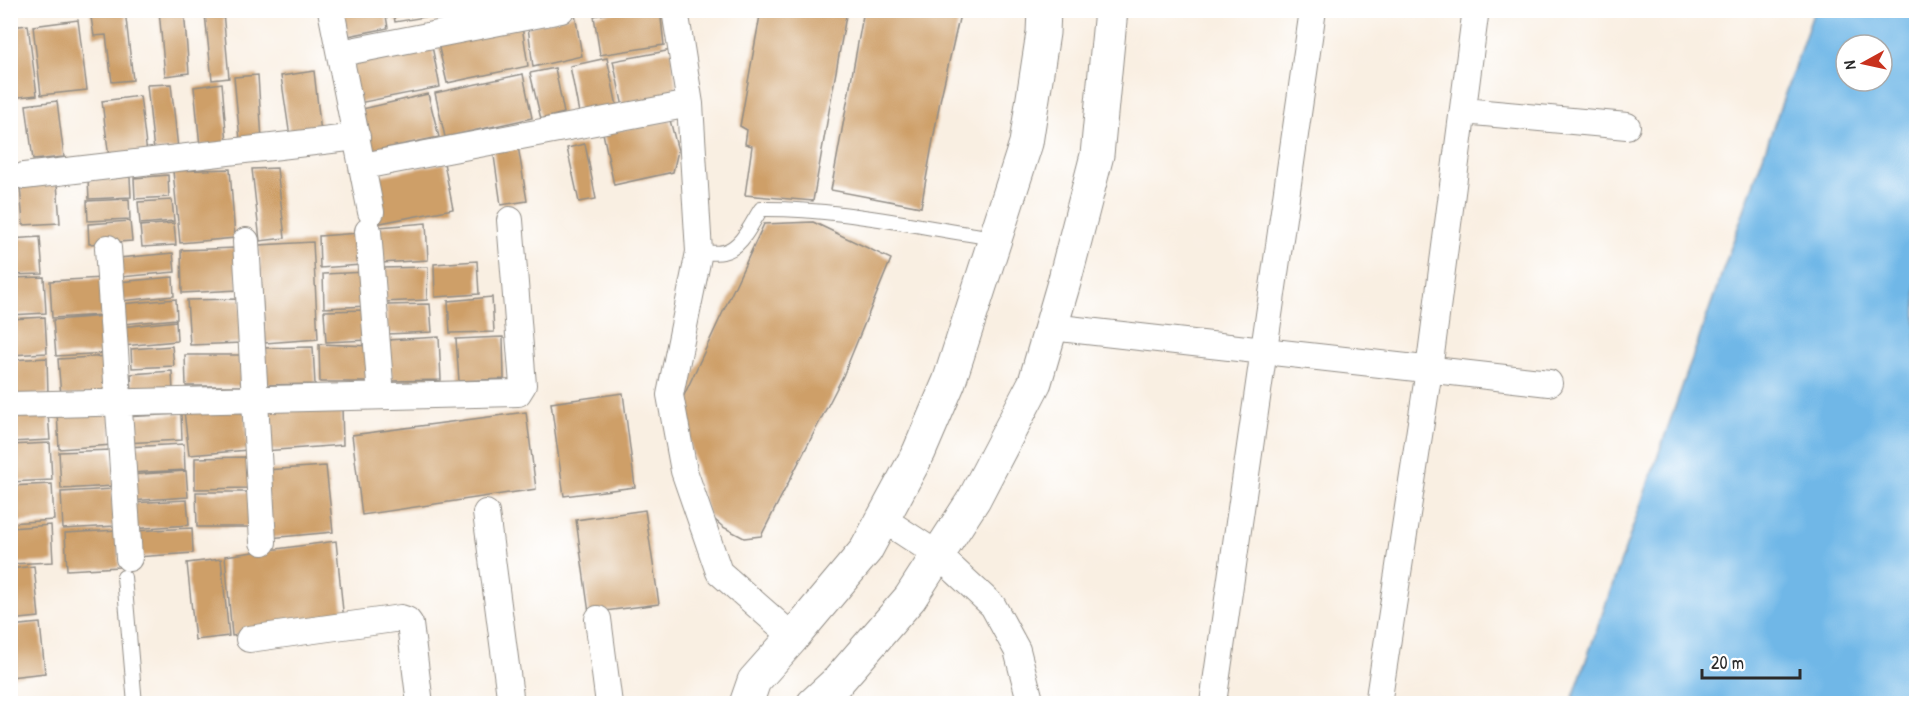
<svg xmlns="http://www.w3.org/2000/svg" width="1927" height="714" viewBox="0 0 1927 714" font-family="'Patrick Hand',sans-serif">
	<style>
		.water { fill: #70b7e7; stroke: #4e7189; stroke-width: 1.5; fill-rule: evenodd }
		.building { fill: #ce9f67 }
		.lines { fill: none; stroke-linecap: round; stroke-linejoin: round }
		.service-casing { stroke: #928d86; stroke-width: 16 }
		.minor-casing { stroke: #928d86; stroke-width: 28 }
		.tertiary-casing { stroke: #928d86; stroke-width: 35 }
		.service { stroke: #fff; stroke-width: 14 }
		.minor { stroke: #fff; stroke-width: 26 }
		.tertiary { stroke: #fff; stroke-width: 33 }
	</style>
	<rect width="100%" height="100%" fill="#fff"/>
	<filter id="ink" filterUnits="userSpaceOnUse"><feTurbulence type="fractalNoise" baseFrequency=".0167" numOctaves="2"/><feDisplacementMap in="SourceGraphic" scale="12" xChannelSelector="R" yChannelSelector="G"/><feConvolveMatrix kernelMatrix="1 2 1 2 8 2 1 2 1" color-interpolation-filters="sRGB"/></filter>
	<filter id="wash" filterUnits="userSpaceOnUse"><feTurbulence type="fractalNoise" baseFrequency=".008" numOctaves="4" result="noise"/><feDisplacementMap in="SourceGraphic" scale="24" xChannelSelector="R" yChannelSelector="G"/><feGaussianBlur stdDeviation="1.35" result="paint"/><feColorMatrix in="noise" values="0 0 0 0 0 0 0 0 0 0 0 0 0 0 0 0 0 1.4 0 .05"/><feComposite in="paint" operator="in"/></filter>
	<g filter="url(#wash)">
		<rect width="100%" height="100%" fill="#f9efe2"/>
		<path class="water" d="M1814 11H1916V703H1571ZM1846 45H1882V81H1846Z"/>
		<g id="blocks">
			<path class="building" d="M94 10H125L133 80 112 82 106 35 94 36 90 11Z
				M159 10H184L189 73 165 76Z
				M338 10H385L388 28 343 37Z
				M393 10H436L437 15 395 22Z
				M446 10H475V12L447 16Z
				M626 10H660L664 45 600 55 594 16Z
				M761 10H847L813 201 745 195 752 146 745 144 747 130 740 126Z
				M864 10H961L940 101 921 207 831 190Z
				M223 12 229 78 212 80 205 14Z
				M575 14 582 56 533 67 528 27Z
				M78 20 87 90 41 95 33 26Z
				M28 25 37 95 10 98V27Z
				M522 26 528 66 447 83 438 44Z
				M432 46 440 87 359 103 349 63Z
				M672 50 677 97 623 107 613 61Z
				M607 58 618 111 580 118 570 66Z
				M555 68 564 113 541 119 530 73Z
				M314 71 321 133 290 137 281 76Z
				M523 74 532 118 445 137 435 93Z
				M258 75 262 141 240 140 234 77Z
				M222 83 227 143 200 146 194 87Z
				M171 84 178 149 154 151 147 85Z
				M428 94 439 137 367 152 358 110Z
				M140 96 147 154 109 158 102 101Z
				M57 101 64 157 33 160 26 105Z
				M670 120 678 151 673 172 614 185 603 133Z
				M585 144 596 199 579 202 567 148Z
				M518 146 527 201 501 205 493 149Z
				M444 163 453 209 375 224 368 178Z
				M277 168 285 238 260 241 252 169Z
				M230 169 235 238 180 243 173 171Z
				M168 175 169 197 135 199 134 178Z
				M130 177 131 197 89 199 88 179Z
				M57 183 60 223 23 225 20 186Z
				M129 199 130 219 88 221 87 201Z
				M172 200 174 221 140 224 138 202Z
				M130 221 132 241 89 244 88 224Z
				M813 222 891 259 843 376 761 536 744 538 723 527 708 514 680 404 764 224Z
				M174 223 176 245 142 247 140 226Z
				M426 223 428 260 381 263 379 227Z
				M360 233 361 265 320 268 319 236Z
				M40 237 43 274 10 275V239Z
				M313 242 318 339 265 343 259 245Z
				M236 248 238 290 182 293 181 250Z
				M173 253 175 272 121 277 119 258Z
				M477 261 479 294 435 297 434 264Z
				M428 267 427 300 383 302 382 268Z
				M367 272 368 306 324 308 323 274Z
				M44 277 46 313 10 315V278Z
				M173 277 174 296 120 301 118 282Z
				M102 278 104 315 52 318 50 281Z
				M492 297 494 332 450 333 448 301Z
				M176 299 177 319 123 324 121 304Z
				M241 299 242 343 190 345 187 300Z
				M430 304 432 332 387 334 386 305Z
				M368 310 369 340 326 342 324 311Z
				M106 316 108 353 56 356 53 320Z
				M45 317 47 353 10 355V319Z
				M176 321 177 341 123 346 121 327Z
				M439 337 441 380 392 381 387 340Z
				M503 337 504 379 459 381 456 339Z
				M319 344 370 346V382H320Z
				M172 346 174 366 132 368 131 349Z
				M313 347 315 384 266 385 263 348Z
				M185 355H242L241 386H186Z
				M111 356 113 393 61 396 58 359Z
				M47 358 48 394 10 397V360Z
				M172 371 173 392 132 394 131 374Z
				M623 393 635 487 564 496 551 403Z
				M342 406 343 445 264 451 262 410Z
				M245 408 248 450 189 455 184 411Z
				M110 409 112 445 59 449 57 412Z
				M526 412 536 489 362 515 352 435Z
				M48 413 50 440 10 442V415Z
				M181 414 182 440 124 443 123 417Z
				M50 443 52 480 10 482V445Z
				M184 444 185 470 128 473 126 447Z
				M111 450 114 486 61 489 59 452Z
				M250 457V488L195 489V458Z
				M326 466 333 532 269 538 265 470Z
				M186 471 188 497 130 501 128 475Z
				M52 484 54 520 10 523V486Z
				M113 489 115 526 63 529 61 492Z
				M196 492H253L254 527H197Z
				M187 500 189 525 131 529 130 503Z
				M645 510 659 604 589 613 576 520Z
				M51 525 53 562 10 564V528Z
				M192 528 193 553 136 557 134 531Z
				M117 530 119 567 67 570 65 533Z
				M336 541 344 621 232 636 225 556Z
				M221 559 229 636 195 640 187 563Z
				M34 566 39 617 10 620V569Z
				M40 623 45 673 10 677V626Z"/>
		</g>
	</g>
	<g filter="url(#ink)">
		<use href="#blocks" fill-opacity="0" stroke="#928d86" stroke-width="1.5"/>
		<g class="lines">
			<g class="service-casing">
				<path id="service" d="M699 252C707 252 716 254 723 252 742 248 751 224 761 209 839 208 918 227 995 238
					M124 577 135 704"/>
			</g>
			<g class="minor-casing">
				<path id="minor" d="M331 10 371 212
					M675 10 690 104 699 252 670 395 684 471 719 572 793 637
					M341 53 561 10
					M1463 111 1627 126
					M363 166 690 104
					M24 176 357 137
					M368 231 381 396
					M246 241 263 542
					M108 248 129 558
					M1051 327 1549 383
					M10 405 518 393 523 385 510 220
					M486 513 511 704
					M883 519 938 555 993 606 1017 650 1031 704
					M598 619 609 704
					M249 639 401 618 407 620 410 624 420 704
					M1213 703 1313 10
					M1378 704 1429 370 1475 16"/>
			</g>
			<g class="tertiary-casing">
				<path id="tertiary" d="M746 704 754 681 793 637 866 550 919 452 949 382 1026 143 1043 33 1044 10
					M813 704 839 680 910 598 974 499 1035 382 1065 279 1097 155 1111 10"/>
			</g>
			<use href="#service" class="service"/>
			<use href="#minor" class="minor"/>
			<use href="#tertiary" class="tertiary"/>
		</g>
	</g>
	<rect width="1927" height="714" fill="none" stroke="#fff" stroke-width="36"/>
	<g transform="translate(1864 63) rotate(262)"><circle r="28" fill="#ffffff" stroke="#aaaaaa" stroke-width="1.5"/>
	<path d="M0-4.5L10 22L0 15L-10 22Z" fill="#c8321e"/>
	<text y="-9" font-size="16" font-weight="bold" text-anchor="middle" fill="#2b2b2b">N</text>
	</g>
	<path d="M1702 669v9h98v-9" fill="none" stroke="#2b2b2b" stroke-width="3"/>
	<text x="1711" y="669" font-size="18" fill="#2b2b2b" stroke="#ffffff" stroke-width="4.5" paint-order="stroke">20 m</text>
</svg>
